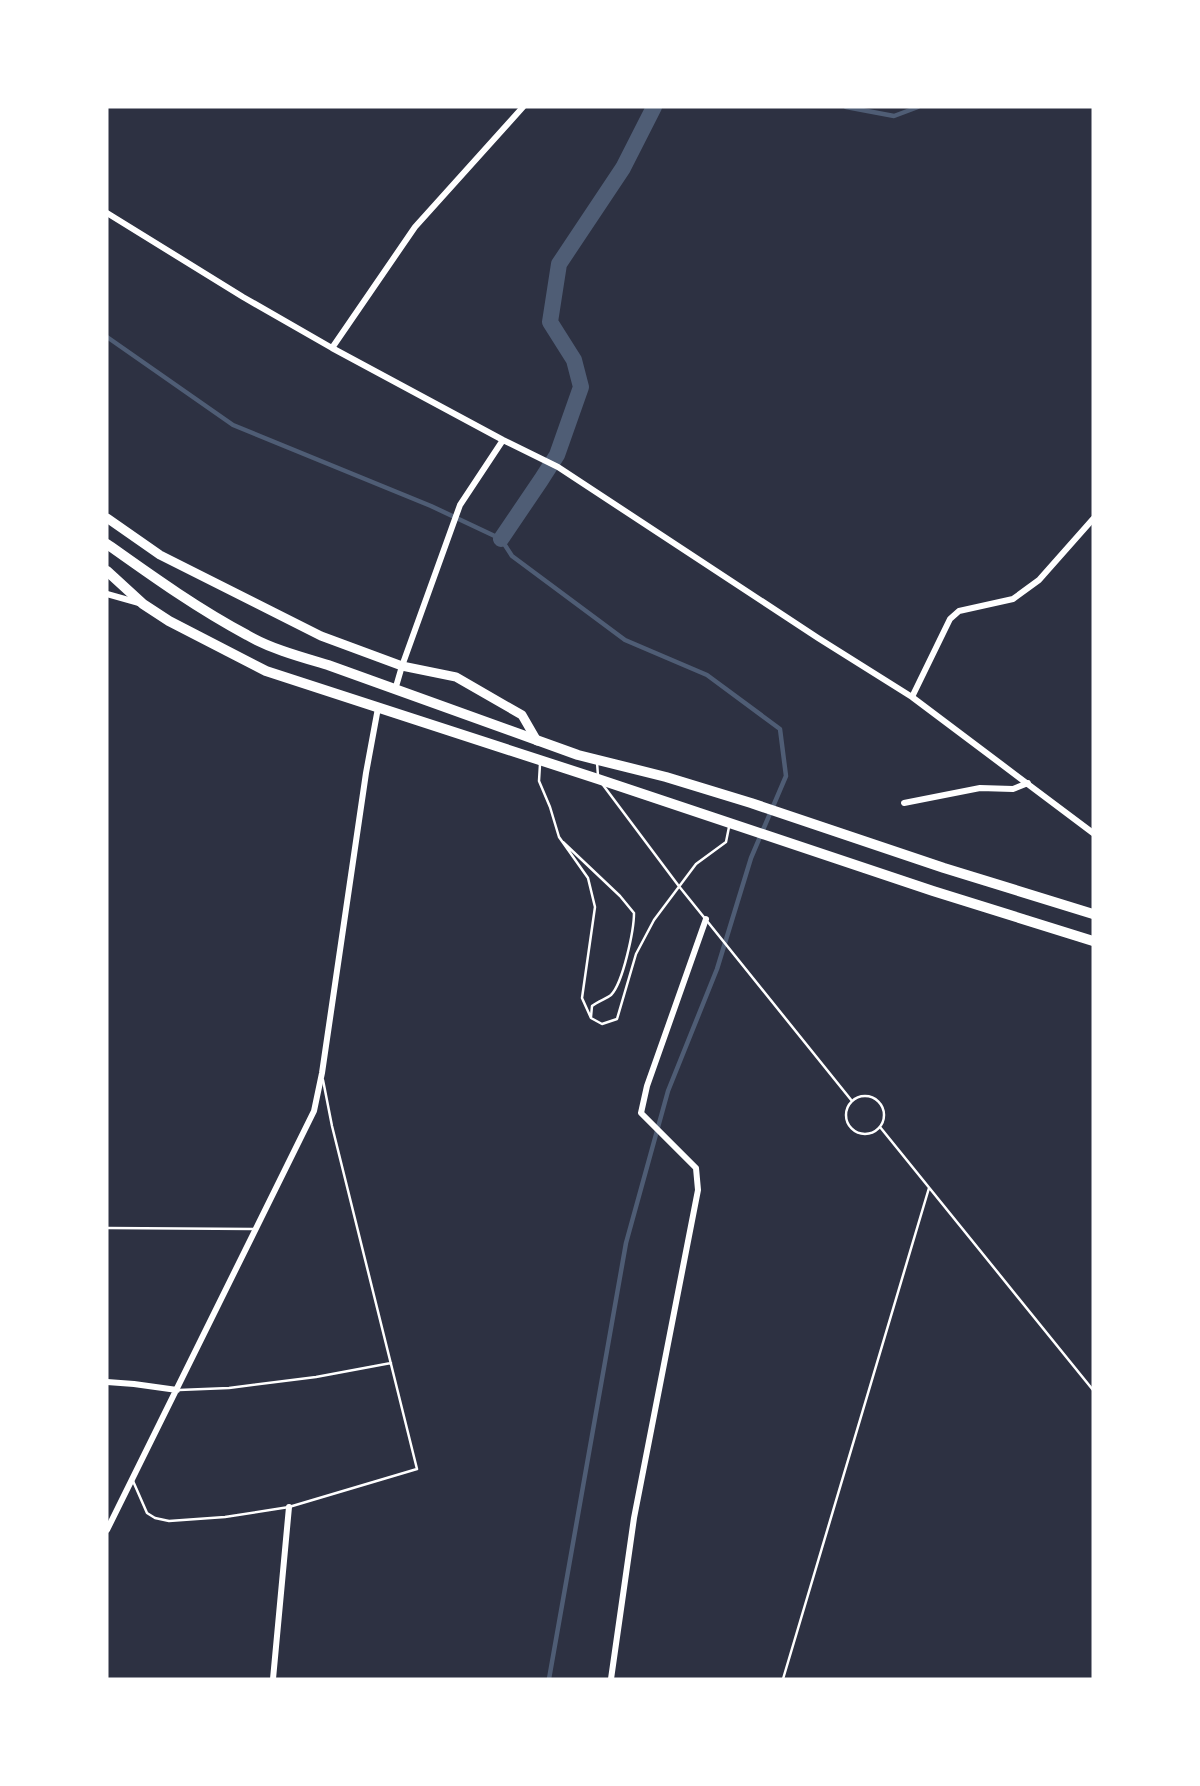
<svg xmlns="http://www.w3.org/2000/svg" width="1200" height="1786" viewBox="0 0 1200 1786" font-family="Commissioner,sans-serif">
	<style>
		.lines { fill: none; stroke-linecap: round; stroke-linejoin: round }
		.stream { stroke: #4f5d75; stroke-width: 4.5 }
		.canal { stroke: #4f5d75; stroke-width: 16 }
		.service { stroke: #fff; stroke-width: 2.5 }
		.minor { stroke: #fff; stroke-width: 6 }
		.secondary { stroke: #fff; stroke-width: 9 }
		.primary { stroke: #fff; stroke-width: 10 }
	</style>
	<rect width="100%" height="100%" fill="#2d3142"/>
	<g class="lines">
		<path class="stream" d="M846 107 894 116 918 107
			M107 337 233 425 431 506 501 539 512 556 625 640 707 675 780 729 786 776 751 858 717 969 668 1091 626 1243 549 1679"/>
		<path class="canal" d="M501 539 541 480 557 455 581 387 574 360 550 322 559 264 623 168 654 107"/>
		<path class="service" d="M597 762 598 776
			M540 764 539 781 550 807 559 837 588 878 595 907 582 998 591 1018 602 1024 617 1019 636 954 654 920 696 864 726 842 729 827
			M603 785 678 885 852 1101
			M563 842 620 896 634 913C634 930 623 983 611 995 606 999 598 1001 592 1006L591 1017
			M846 1115a19 19 0 1 1 38 0a19 19 0 1 1-38 0Z
			M880 1127 1093 1390
			M107 1228 253 1229
			M179 1390 229 1388 316 1377 391 1363
			M133 1481 147 1513 155 1518 169 1521 225 1517 289 1507 417 1469 332 1126 323 1080
			M783 1679 929 1188"/>
		<path class="minor" d="M107 213 243 297 332 348 503 440 558 467 818 638 912 697 1093 833
			M332 348 415 227 523 107
			M107 594 139 603
			M395 690 402 666 460 505 503 440
			M912 697 950 619 959 611 1013 599 1039 580 1093 519
			M904 803 980 788 1013 789 1028 783
			M107 1382 134 1384 177 1390
			M107 1530 314 1111 322 1073 366 773 378 708
			M273 1679 289 1507
			M611 1679 634 1518 698 1190 696 1168 641 1113 647 1086 706 919"/>
		<path class="secondary" d="M107 518 160 555 321 636 402 666 456 677 522 715 537 741"/>
		<path class="primary" d="M107 544C152 576 198 609 247 635 271 649 301 657 328 665L578 755 666 777 751 803 944 868 1093 914
			M107 571 143 604 169 621 266 671 598 779 933 891 1093 941"/>
	</g>
	<rect width="1200" height="1786" fill="none" stroke="#ffffff" stroke-width="217"/>
</svg>
